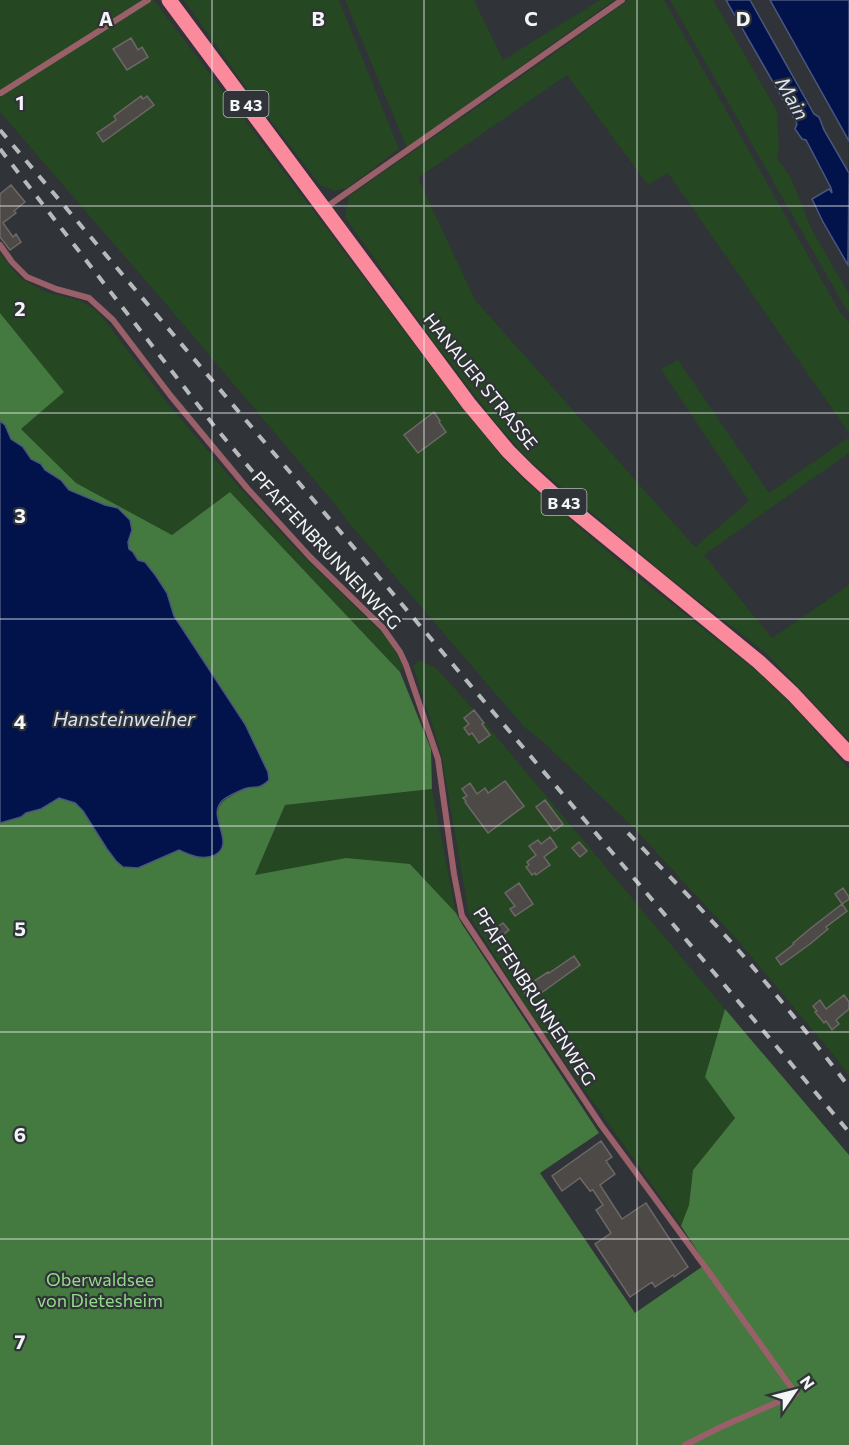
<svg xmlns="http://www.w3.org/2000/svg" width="849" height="1445" viewBox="0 0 849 1445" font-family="Commissioner,sans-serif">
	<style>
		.green { fill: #254722 }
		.forest { fill: #44793f }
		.water { fill: #01134a; stroke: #4a577e; stroke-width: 1.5 }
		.building { fill: #4d4947; stroke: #6d6866; stroke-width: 1.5 }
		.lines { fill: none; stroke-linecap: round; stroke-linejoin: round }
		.service { stroke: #996069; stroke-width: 6 }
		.primary { stroke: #fc8a9d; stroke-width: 15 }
		.rail { stroke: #b7babc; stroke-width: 4; stroke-dasharray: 10 10; stroke-linecap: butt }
		.grid { fill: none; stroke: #f3f5f7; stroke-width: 1.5; stroke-opacity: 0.55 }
		.labels { text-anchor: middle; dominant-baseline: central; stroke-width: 4.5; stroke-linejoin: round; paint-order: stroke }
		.shield { fill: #303337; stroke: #b8bbbd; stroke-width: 1.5 }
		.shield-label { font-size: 16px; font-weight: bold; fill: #f3f5f7 }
		.street-label { font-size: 18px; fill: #f3f5f7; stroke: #303337 }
		.park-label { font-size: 18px; fill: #91dc89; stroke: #303337 }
		.water-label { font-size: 20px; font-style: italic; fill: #d9e3f5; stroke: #303337 }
		.grid-label { font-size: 20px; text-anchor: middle; font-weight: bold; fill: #f3f5f7; stroke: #303337; stroke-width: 4.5; stroke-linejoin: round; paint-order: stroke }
	</style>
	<rect width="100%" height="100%" fill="#303337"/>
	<path class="green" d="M0 0H154L463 409 502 457 522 478 628 569 758 672 802 716 849 769V1076L836 1058 739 942 633 827 541 740 525 728 350 524 334 503 183 324 0 112Z
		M184 0H339L399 149 347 188 334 191 320 185 249 92Z
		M345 0H474L503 60 600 0H614L407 148Z
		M628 0H664L838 309 849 323V433L668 173 648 185 567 75 418 178 475 300 695 547 749 501 661 369 678 360 769 493 849 437V453L704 555 772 638 849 585V741L768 655 671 579 530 461 496 423 433 341 345 217 349 196 563 47Z
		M670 0H713L777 111 779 146 777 158 791 178 812 230 849 294V313L843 304Z
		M0 253 20 278 46 292 81 301 97 311 106 322 169 405 224 470 294 547 389 640 403 666 400 672 230 492 172 535 76 483 21 429 63 392 0 313Z
		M420 660 437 669 474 710 725 1009 705 1077 735 1118 693 1170 689 1205 681 1226 529 1011 469 915 441 752 413 666Z
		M432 789 456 913 410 864 255 875 285 805Z"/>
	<path class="forest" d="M0 313 64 392 21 429 76 483 172 535 230 492 400 672 431 749 432 789 285 805 255 875 346 858 410 864 456 913 462 924 599 1133 540 1173 635 1313 706 1264 681 1226 689 1205 693 1170 735 1118 705 1077 725 1009 849 1155V1445H0V823L21 817 26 813 41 809 59 798 75 803 83 811 116 861 123 867 138 868 179 850 196 857 220 827C216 808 217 804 233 795 237 793 242 789 247 788 257 786 260 789 269 780L268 772 245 724 174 616 167 593 156 576 145 562 138 560 133 552 129 549 128 542 132 530 130 520 118 508 105 505 69 490 61 480 45 470 41 464 31 459 23 447 11 439 5 425 0 421Z"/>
	<path class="water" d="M726 0H750L814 114 819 117 824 130 849 173 848 265 823 222 812 199 829 189 832 193 831 188 806 140 802 139 795 129 797 124Z
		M770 0H849V141Z
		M0 421 5 425 11 439 23 447 31 459 41 464 45 470 61 480 69 490 105 505 118 508 130 520 132 530 128 542 129 549 133 552 138 560 145 562 156 576 167 593 174 616 245 724 268 772 269 780C258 791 255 785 244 789 237 792 228 796 223 800 205 815 237 843 215 855 203 861 190 855 179 850L138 868 123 867 116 861 107 849 83 811 75 803 59 798 41 809 26 813 21 817 0 823Z"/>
	<path class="building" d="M131 38 138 50 142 47 148 57 127 70 113 49Z
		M141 96 143 99 147 96 154 105 103 142 97 133 116 120 114 116Z
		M11 185 25 202 14 211 16 213 3 223 13 237 16 234 21 242 10 250 0 237V194Z
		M434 412 440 421 439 422 446 432 418 453 404 435Z
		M474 710 484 723 482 724 490 735 479 743 472 733 469 735 464 728 469 724 464 718Z
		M505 781 524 806 488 833 465 802 466 801 463 798 467 796 462 789 470 783 477 794 485 788 488 793Z
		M545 800 563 824 554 831 536 807Z
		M550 837 557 847 544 857 550 865 536 875 535 873 532 875 526 867 529 865 527 862 536 855 529 846 538 840 541 844Z
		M579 842 587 851 580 857 572 848Z
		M519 883 533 904 515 916 510 909 515 906 505 893Z
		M843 888 849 897V899L842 904 835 894Z
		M842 904 847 911 826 927 828 929 810 944 781 965 776 958 794 944 793 943 811 928Z
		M503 923 509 930 496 940 490 932Z
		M574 956 580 965 530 1001 522 989 548 972 549 973Z
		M844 995 849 1002V1009L836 1020 839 1024 832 1030 826 1021 824 1023 815 1012 817 1011 813 1006 820 1000 826 1009Z
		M601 1141 612 1157 606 1161 615 1174 600 1185 622 1219 646 1203 688 1267 674 1277 673 1275 655 1287 652 1282 630 1297 595 1244 611 1233 596 1210 603 1205 593 1190 590 1191 580 1178 562 1191 552 1176Z"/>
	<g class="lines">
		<path class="service" d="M1 93 148 0
			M325 208 622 0
			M0 245 12 262 27 277 56 289 89 298 113 320 170 395 247 488 310 557 383 628 400 652 406 665 438 759 454 874 462 916 601 1125 706 1268 796 1394 723 1426 685 1445"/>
		<path class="primary" d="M169 0 469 404 508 451 528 471 551 492 759 662 793 694 849 754"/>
		<path class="rail" d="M0 130 849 1132
			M0 149 215 427 258 478 328 554
			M628 833C665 872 703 910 739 951 777 995 813 1040 849 1087"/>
	</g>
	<path class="grid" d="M212 0V1445M424 0V1445M637 0V1445M0 206H849M0 413H849M0 619H849M0 826H849M0 1032H849M0 1239H849"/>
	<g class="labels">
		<g class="shield">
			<rect x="223.5" y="91" width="45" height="26" rx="4.5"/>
			<rect x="541.5" y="489" width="45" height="26" rx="4.5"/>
		</g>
		<g class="shield-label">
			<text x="246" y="104">B 43</text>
			<text x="564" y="502">B 43</text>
		</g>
		<g class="street-label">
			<text transform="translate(481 381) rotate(51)">HANAUER STRASSE</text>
			<text transform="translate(327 550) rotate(47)">PFAFFENBRUNNENWEG</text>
			<text transform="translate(535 996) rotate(57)">PFAFFENBRUNNENWEG</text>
		</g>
		<g class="park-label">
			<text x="100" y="1279">Oberwaldsee<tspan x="100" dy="21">von Dietesheim</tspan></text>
		</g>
		<g class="water-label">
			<text transform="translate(793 98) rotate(60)">Main</text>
			<text x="124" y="718">Hansteinweiher</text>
		</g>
	</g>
	<g class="grid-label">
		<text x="106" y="26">A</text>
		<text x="318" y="26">B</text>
		<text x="531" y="26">C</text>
		<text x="743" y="26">D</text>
		<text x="20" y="110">1</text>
		<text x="20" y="316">2</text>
		<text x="20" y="523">3</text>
		<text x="20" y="729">4</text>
		<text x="20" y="936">5</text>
		<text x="20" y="1142">6</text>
		<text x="20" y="1349">7</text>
	</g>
	<g transform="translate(795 1391) rotate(55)" stroke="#303337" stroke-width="4.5" paint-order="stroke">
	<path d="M0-4.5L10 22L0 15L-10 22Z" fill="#f3f5f7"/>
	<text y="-9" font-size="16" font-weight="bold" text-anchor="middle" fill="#f3f5f7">N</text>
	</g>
</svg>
